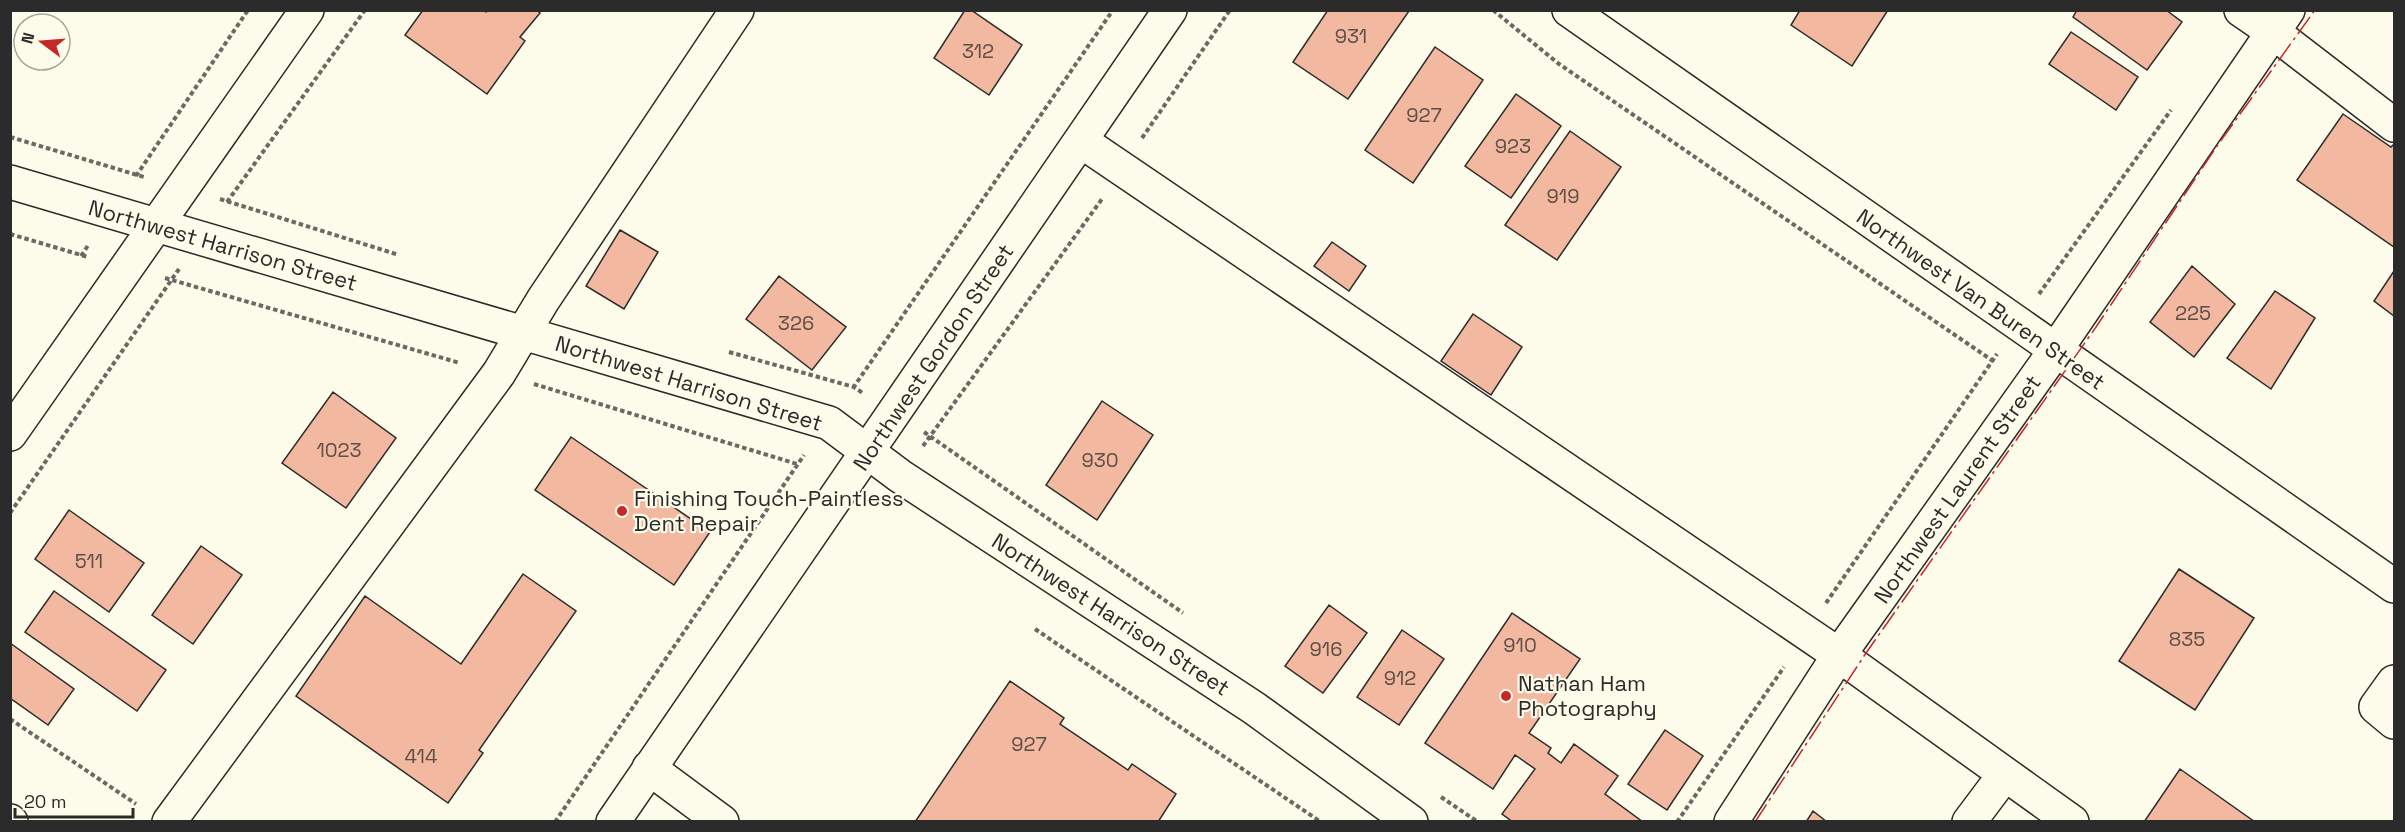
<svg xmlns="http://www.w3.org/2000/svg" width="2405" height="832" viewBox="0 0 2405 832" font-family="'Space Grotesk',sans-serif">
	<style>
		.building { fill: #f2b8a0; stroke: #2b2b2b; stroke-width: 1.5 }
		.lines { fill: none; stroke-linecap: round; stroke-linejoin: round }
		.minor-casing { stroke: #2b2b2b; stroke-width: 36 }
		.major-casing { stroke: #2b2b2b; stroke-width: 36 }
		.path { stroke: #6a6964; stroke-width: 4; stroke-dasharray: 4.5 3; stroke-linecap: butt }
		.minor { stroke: #fdfbea; stroke-width: 33 }
		.major { stroke: #fdfbea; stroke-width: 33 }
		.power { stroke: #c62828; stroke-width: 1.5; stroke-dasharray: 21 4.5 3 4.5; stroke-linecap: butt }
		.poi-dot { fill: #c62828; stroke: #fdfbea; stroke-width: 2 }
		.labels { text-anchor: middle; dominant-baseline: central; stroke-width: 4.5; stroke-linejoin: round; paint-order: stroke }
		.number-label { font-size: 20px; fill: #5d4e48 }
		.street-label { font-size: 22px; fill: #2b2b2b; stroke: #fdfbea }
		.poi-label { font-size: 22px; fill: #2b2b2b; stroke: #fdfbea; text-anchor: start }
	</style>
	<rect width="100%" height="100%" fill="#fdfbea"/>
	<path class="building" d="M423 10H484L486 12 488 10H537L540 13 520 37 525 41 487 94 405 35Z
		M965 10H971L1022 45 989 95 934 58Z
		M1328 10 1409 11 1348 99 1293 62Z
		M1800 10H1888L1852 66 1791 25Z
		M2077 10H2166L2182 22 2147 70 2073 17Z
		M2071 32 2138 77 2116 110 2049 64Z
		M1435 47 1483 80 1413 183 1365 150Z
		M1516 94 1561 126 1511 198 1465 166Z
		M2343 114 2391 147 2393 145 2394 146V247L2297 180Z
		M1570 131 1621 167 1557 260 1505 225Z
		M620 230 658 252 624 309 586 286Z
		M1332 242 1366 266 1349 291 1314 266Z
		M2192 266 2235 304 2194 357 2150 322Z
		M2394 271V316L2374 301Z
		M779 276 846 327 812 370 746 319Z
		M2275 291 2315 318 2271 389 2227 358Z
		M1473 314 1522 347 1491 395 1441 361Z
		M333 392 396 438 346 508 282 463Z
		M1102 401 1153 435 1097 520 1046 485Z
		M571 437 710 532 674 585 535 490Z
		M69 510 144 563 109 612 35 559Z
		M201 546 242 575 193 644 152 615Z
		M2179 569 2254 618 2195 710 2119 661Z
		M523 574 576 611 479 750 483 753 448 803 296 696 365 596 461 664Z
		M54 591 166 670 137 711 25 632Z
		M1329 605 1367 633 1323 693 1285 666Z
		M1512 613 1580 659 1529 733 1551 748 1548 753 1561 763 1574 744 1618 776 1605 794 1643 822H1513L1502 814 1535 769 1515 755 1493 789 1425 743Z
		M1402 630 1444 659 1399 725 1357 697Z
		M10 643 74 689 48 725 10 698Z
		M1010 681 1064 718 1060 724 1128 770 1132 764 1176 794 1158 822H915Z
		M1665 730 1703 756 1667 810 1628 784Z
		M2180 769 2255 822H2144Z
		M1813 811 1827 822H1806Z"/>
	<g class="lines">
		<g class="minor-casing">
			<path id="minor" d="M1569 10 2394 586
				M2241 10 2273 32 2394 125
				M1081 141 1839 655 2072 822
				M10 182 829 423 900 476 1254 708 1411 822
				M10 434 307 10
				M2394 682 2376 707 2394 722
				M649 768 722 822
				M169 822 499 373 543 300 737 10
				M1731 822 1839 655 2055 351 2288 10
				M1969 822 2005 774"/>
		</g>
		<g class="major-casing">
			<path id="major" d="M10 821 11 822
				M613 822 1170 10"/>
		</g>
		<path class="path" d="M1493 10 1559 64 1993 361
			M10 137 144 177
			M1142 138 1230 10
			M136 176 248 10
			M220 199 399 255
			M227 202 365 10
			M10 234 88 257
			M81 256 89 244
			M165 278 460 363
			M2039 294 2171 110
			M729 352 854 387 864 394
			M534 384 797 464
			M853 388 1113 10
			M924 432 1183 613
			M923 446 1102 199
			M10 513 179 269
			M1826 603 1997 354
			M1035 629 1321 822
			M10 719 136 804
			M1441 797 1478 822
			M555 822 804 455
			M1677 822 1784 667"/>
		<use href="#minor" class="minor"/>
		<use href="#major" class="major"/>
		<path class="power" d="M1755 822 1866 653 2096 327 2217 146 2315 10"/>
	</g>
	<g class="poi-dot">
		<circle cx="622" cy="511" r="6"/>
		<circle cx="1506" cy="696" r="6"/>
	</g>
	<g class="labels">
		<g class="number-label">
			<text x="1351" y="36">931</text>
			<text x="978" y="51">312</text>
			<text x="1424" y="115">927</text>
			<text x="1513" y="146">923</text>
			<text x="1563" y="196">919</text>
			<text x="2193" y="313">225</text>
			<text x="796" y="323">326</text>
			<text x="339" y="450">1023</text>
			<text x="1100" y="460">930</text>
			<text x="89" y="561">511</text>
			<text x="2187" y="639">835</text>
			<text x="1520" y="645">910</text>
			<text x="1326" y="649">916</text>
			<text x="1400" y="678">912</text>
			<text x="1029" y="744">927</text>
			<text x="421" y="756">414</text>
		</g>
		<g class="street-label">
			<text transform="translate(223 245) rotate(16)">Northwest Harrison Street</text>
			<text transform="translate(1981 299) rotate(35)">Northwest Van Buren Street</text>
			<text transform="translate(933 357) rotate(-56)">Northwest Gordon Street</text>
			<text transform="translate(689 383) rotate(17)">Northwest Harrison Street</text>
			<text transform="translate(1957 489) rotate(-55)">Northwest Laurent Street</text>
			<text transform="translate(1111 614) rotate(33)">Northwest Harrison Street</text>
		</g>
		<g class="poi-label">
			<text x="634" y="498">Finishing Touch-Paintless<tspan x="634" dy="25">Dent Repair</tspan></text>
			<text x="1518" y="683">Nathan Ham<tspan x="1518" dy="25">Photography</tspan></text>
		</g>
	</g>
	<rect width="2405" height="832" fill="none" stroke="#2b2b2b" stroke-width="24"/>
	<g transform="translate(42 42) rotate(286)"><circle r="28" fill="#fdfbea" stroke="#a9a89e" stroke-width="1.5"/>
	<path d="M0-4.5L10 22L0 15L-10 22Z" fill="#c62828"/>
	<text y="-9" font-size="16" font-weight="bold" text-anchor="middle" fill="#2b2b2b">N</text>
	</g>
	<path d="M15 808v9h118v-9" fill="none" stroke="#2b2b2b" stroke-width="3"/>
	<text x="24" y="808" font-size="18" fill="#2b2b2b" stroke="#fdfbea" stroke-width="4.5" paint-order="stroke">20 m</text>
</svg>
